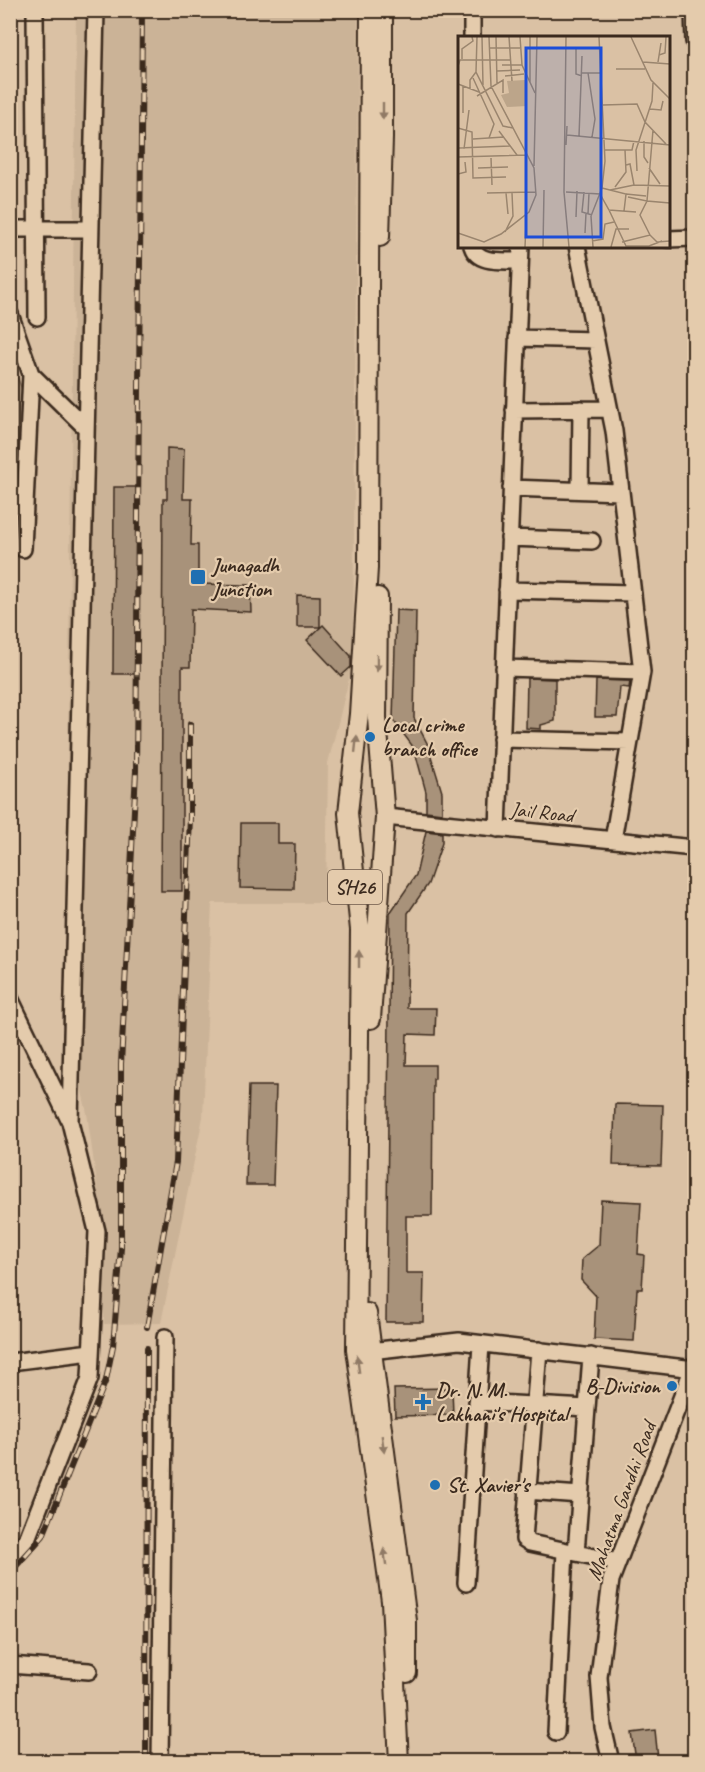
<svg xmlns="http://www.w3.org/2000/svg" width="705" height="1772" viewBox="0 0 705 1772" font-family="Caveat,sans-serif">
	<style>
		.built { fill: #cbb397 }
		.green { fill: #bca58a; stroke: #7c6854; stroke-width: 1.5 }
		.building { fill: #a8927a; stroke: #3b2a1e; stroke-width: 1.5 }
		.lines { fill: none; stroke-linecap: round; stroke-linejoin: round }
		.minor-casing { stroke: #3b2a1e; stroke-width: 20 }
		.major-casing { stroke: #3b2a1e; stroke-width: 22 }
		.minor { stroke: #e4cbac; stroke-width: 15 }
		.major { stroke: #e4cbac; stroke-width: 18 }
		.rail-casing { stroke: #3b2a1e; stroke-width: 6 }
		.rail { stroke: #e4cbac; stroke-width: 4; stroke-dasharray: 11; stroke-linecap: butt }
		.oneway { fill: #907a65 }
		.poi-dot { fill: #1f6fb2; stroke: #e4cbac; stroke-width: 2 }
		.labels { text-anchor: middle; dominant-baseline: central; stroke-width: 4.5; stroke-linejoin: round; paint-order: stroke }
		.shield { fill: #e4cbac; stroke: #6e5a49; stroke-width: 1.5 }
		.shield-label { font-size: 20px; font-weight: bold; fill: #3b2a1e }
		.poi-label { font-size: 21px; font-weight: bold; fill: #3b2a1e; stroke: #e4cbac; text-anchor: start }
		.street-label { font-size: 21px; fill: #3b2a1e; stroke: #e4cbac }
		.inset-road { fill: none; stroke: #9a856e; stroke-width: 1.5 }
		.view { fill: #1d4ed8; fill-opacity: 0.15; stroke: #1d4ed8; stroke-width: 3 }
		.inset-edge { fill: none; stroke: #3b2a1e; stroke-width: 3 }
	</style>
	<rect width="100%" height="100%" fill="#dac1a4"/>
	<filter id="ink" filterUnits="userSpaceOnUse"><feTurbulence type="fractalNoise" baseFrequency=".0167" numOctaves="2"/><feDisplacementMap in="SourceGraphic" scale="12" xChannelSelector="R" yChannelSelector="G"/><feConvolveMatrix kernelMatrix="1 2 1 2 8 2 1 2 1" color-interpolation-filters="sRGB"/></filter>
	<g filter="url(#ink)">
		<path class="built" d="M76 11H358L353 663 328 763 326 903H212L203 1117 161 1323 104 1324 102 1222 87 1113 65 1019Z"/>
		<path class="green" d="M10 359 23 392 11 546H10Z"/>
		<path class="building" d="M167 448 184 449 183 499H192L191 545H198V584L250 585 251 612 191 609 190 667H182V891H161L163 499H167Z
			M114 487H136L135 674H113Z
			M297 595 320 596V627H297Z
			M396 610 416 611 414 718 427 743 442 792V813L426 811V792L414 748 393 720Z
			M323 625 351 656V667L341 676 307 640Z
			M527 678 555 679V721L541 725V729L526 728Z
			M596 680 630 681 629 688 620 687 617 717H595Z
			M241 823H278V844H295L294 889 240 888Z
			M426 831 442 833V843L428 884 408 913 407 1008H436L435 1035 407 1034 406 1065H435V1079H433L432 1216H406V1273H424L423 1322H386L390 913 416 875Z
			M249 1086H276L273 1185H246Z
			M615 1104 663 1105 661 1166 613 1165Z
			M601 1200 641 1202 638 1254 644 1255 642 1289H637L634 1341 594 1339 596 1296 581 1280 582 1259 599 1245Z
			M452 1388 453 1415 395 1416 394 1389Z
			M655 1730 658 1759 636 1761 632 1733Z"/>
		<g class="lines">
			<g class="minor-casing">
				<path id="minor" d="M35 10 37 317
					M472 10V38
					M693 10 694 42
					M10 229H90
					M668 239 694 238
					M472 246C478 265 504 260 520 261
					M577 246 614 431 642 672 613 840
					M10 314 31 374 85 427
					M517 338 596 340
					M514 410 609 409
					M511 488 619 492
					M580 490 581 409
					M509 538 592 541
					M23 549 31 374
					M507 590 633 593
					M504 668 642 672
					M501 739 630 742
					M385 817 694 848
					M498 829 521 246
					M10 998 70 1122 97 1231 90 1378 27 1539 10 1557
					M70 1122 96 10
					M539 1350 524 1539 530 1543 618 1562
					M370 1351 459 1341 694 1369
					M10 1362 91 1352
					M477 1402 587 1408
					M527 1491 580 1495
					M576 1553 591 1356
					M466 1583 481 1344
					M10 1665 89 1671
					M556 1732 565 1551
					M160 1762 165 1337
					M611 1762 603 1727 599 1677 611 1580 694 1365"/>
			</g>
			<g class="major-casing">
				<path id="major" d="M370 10 368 568 359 714 348 813 360 930 356 1349 391 1601 399 1762
					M380 237 383 138V10
					M371 1019 385 817 377 718 378 597
					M367 1313 407 1621V1673"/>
			</g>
			<use href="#minor" class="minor"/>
			<use href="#major" class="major"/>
			<g class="rail-casing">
				<path id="rail" d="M147 1327 176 1162 190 817V724
					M10 1573 43 1536 106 1380 113 1346 121 1248V1064L136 771 142 10
					M146 1762 147 1348"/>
			</g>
			<use href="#rail" class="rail"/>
		</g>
		<defs><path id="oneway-solid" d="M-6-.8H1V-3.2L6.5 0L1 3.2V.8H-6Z" transform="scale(1.5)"/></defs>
		<g class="oneway">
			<use href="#oneway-solid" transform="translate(383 111) rotate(90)"/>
			<use href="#oneway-solid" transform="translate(377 663) rotate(90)"/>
			<use href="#oneway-solid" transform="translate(356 744) rotate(-84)"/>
			<use href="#oneway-solid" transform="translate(359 959) rotate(-90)"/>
			<use href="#oneway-solid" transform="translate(358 1364) rotate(-98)"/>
			<use href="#oneway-solid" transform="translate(383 1444) rotate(82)"/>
			<use href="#oneway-solid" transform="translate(385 1557) rotate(-98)"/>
		</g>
	</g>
	<g class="poi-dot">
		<rect x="190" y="569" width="16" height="16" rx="3"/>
		<circle cx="370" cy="737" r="6"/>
		<circle cx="672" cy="1386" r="6"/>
		<path d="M420 1393h6v6h6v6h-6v6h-6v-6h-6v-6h6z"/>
		<circle cx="435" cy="1485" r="6"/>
	</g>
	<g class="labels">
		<rect class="shield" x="328" y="870" width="54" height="34" rx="4.5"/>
		<g class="shield-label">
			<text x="355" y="887">SH26</text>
		</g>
		<g class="poi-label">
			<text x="212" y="565">Junagadh<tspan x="212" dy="24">Junction</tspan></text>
			<text x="382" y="725">Local crime<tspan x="382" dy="24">branch office</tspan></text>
			<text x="660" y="1386" text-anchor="end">B-Division</text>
			<text x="436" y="1390">Dr. N. M.<tspan x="436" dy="24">Lakhani's Hospital</tspan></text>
			<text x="447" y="1485">St. Xavier's</text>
		</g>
		<g class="street-label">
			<text transform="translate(542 812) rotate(6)">Jail Road</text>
			<text transform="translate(621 1501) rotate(-70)">Mahatma Gandhi Road</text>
		</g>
	</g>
	<g transform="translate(458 36)">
		<rect width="212" height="212" fill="#dac1a4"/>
		<path d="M67 44 69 70 49 71 43 59 51 57 49 45Z" fill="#bca58a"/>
		<path class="inset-road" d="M19 1 18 36 45 90 55 92M24 1 25 49M38 1 39 47M51 1 54 45M62 1 64 29 77 57M72 1V46M108 1 106 156 111 211M173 1 193 44 212 63M31 12H62M118 13V38L124 40M201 19 207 17 208 1M4 23V13L15 5 14 1M185 26 212 28M200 26 203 7M44 29H64M0 30 2 24H53M158 33H187M39 35 62 34M124 37H143M130 37 137 83 134 101M47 40 66 38M15 42 36 88 31 102M0 48 21 56M12 53V44L18 36M19 60 45 44V57M145 69 179 68 187 86 208 108M192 73 203 74 205 65M5 77V50M0 92 14 96 15 142 48 141M195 94 189 165 212 167M41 95 59 119M109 99 212 109M121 100 124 20M15 103 46 101M186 105V121L190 127M108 109 109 90M0 112 52 110M6 113 11 74M147 114H174L176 105M0 121 69 119M33 122 34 149M168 129 172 128 176 149M76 130 79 1M20 132 50 131M191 132 202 148M179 135 178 114 194 65 195 47M0 138 8 136 7 126M157 151 168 136 167 114M144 152 168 158 166 175M152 154 176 149 212 150M108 156 142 158 151 174 178 176M126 156 124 176 134 179M29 157 78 156M48 157 50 178M168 158 188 160M170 161 189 165 182 179 192 199M151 174 168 210H191L204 205M130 178 131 157M118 181 119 155M47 196 55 180 54 157M0 197 26 206 43 198 71 176 78 159 76 132 33 50 31 1M127 197 128 177M134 205 145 203 147 188 156 186M164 206 192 199 199 206 212 205M67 211 68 187M85 211 86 154M135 211 133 180 144 152 147 125 141 1M153 211 158 193H171"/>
		<path class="view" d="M68 12H143V201H68Z"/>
		<rect width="212" height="212" class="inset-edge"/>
	</g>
	<rect width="705" height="1772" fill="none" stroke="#e4cbac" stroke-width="36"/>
	<rect x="18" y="18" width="669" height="1736" fill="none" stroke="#3b2a1e" stroke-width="2" filter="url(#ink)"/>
</svg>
